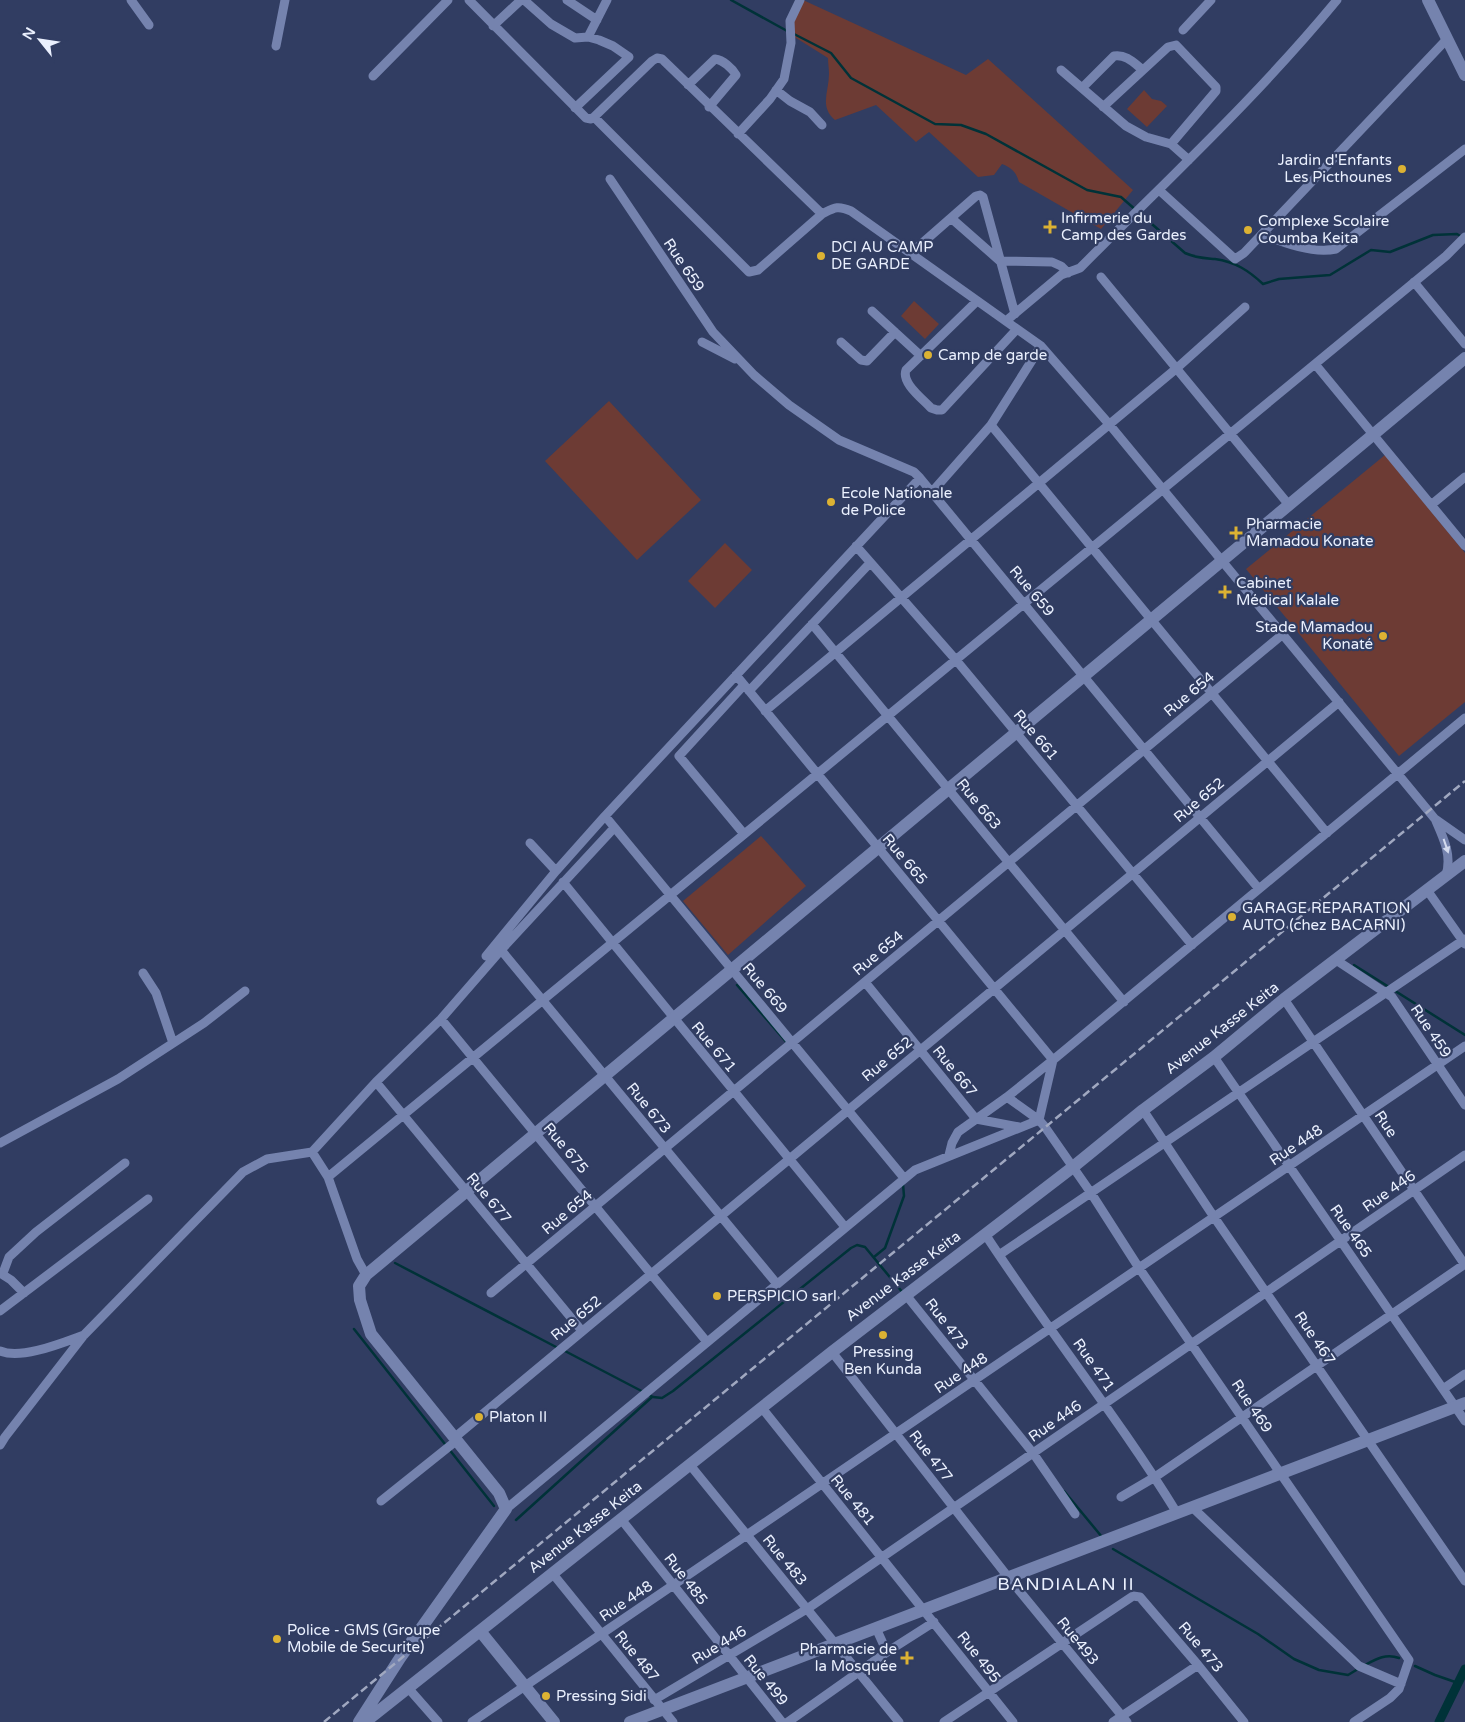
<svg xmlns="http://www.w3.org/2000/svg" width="1465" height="1722" viewBox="0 0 1465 1722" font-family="'Varela Round',sans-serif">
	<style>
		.green { fill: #6d3b34 }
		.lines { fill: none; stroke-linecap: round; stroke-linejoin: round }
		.stream { stroke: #003238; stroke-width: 2.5 }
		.canal { stroke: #003238; stroke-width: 9 }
		.street { stroke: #7583ae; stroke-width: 9 }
		.secondary { stroke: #7583ae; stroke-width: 12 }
		.rail { stroke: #a0a8c0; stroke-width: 2.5; stroke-dasharray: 8 4; stroke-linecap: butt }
		.oneway { fill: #d3daee }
		.poi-dot { fill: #dcb233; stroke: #313d62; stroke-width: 2 }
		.labels { text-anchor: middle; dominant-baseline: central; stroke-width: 4.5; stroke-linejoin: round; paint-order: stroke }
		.poi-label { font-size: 15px; fill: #eaf0fe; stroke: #313d62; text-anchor: start }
		.street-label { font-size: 15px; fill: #eaf0fe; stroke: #313d62 }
		.quarter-label { font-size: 18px; letter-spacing: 1px; fill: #eaf0fe; stroke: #313d62 }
	</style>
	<rect width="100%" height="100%" fill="#313d62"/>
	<path class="green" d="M803 0 966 75 988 59 1133 190 1101 229 1019 182C1016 172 1012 168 1002 164L994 175 978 177 929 132 916 142 876 105 835 120C819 107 829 91 829 74 829 69 828 63 828 58L793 36 789 21Z
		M1144 90 1152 99 1161 101 1167 106 1147 127 1127 109Z
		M914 301 939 324 925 339 901 316Z
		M609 401 701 500 637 560 545 461Z
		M1385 455 1465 553V702L1399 756 1246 569Z
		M725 543 752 570 715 608 688 581Z
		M761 836 806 886 728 955 683 901Z"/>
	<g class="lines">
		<path class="stream" d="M731 0 789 32
			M794 34 831 53 851 78 935 124 961 125 986 134 1087 190 1121 197 1185 253C1196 258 1204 258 1215 259 1236 262 1249 271 1263 284L1279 279 1330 275 1371 250 1390 252 1433 235 1457 234 1462 237
			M1354 965 1465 1035
			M737 985 788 1044
			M874 1257 885 1248 904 1196 903 1184
			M395 1263 558 1348
			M354 1329 494 1506
			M563 1350 653 1397 662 1398 673 1391 851 1248 857 1245 865 1247 903 1293
			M1064 1491 1102 1537
			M516 1520 652 1397
			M1113 1549 1258 1634 1294 1659 1319 1670 1348 1675 1358 1669
			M1365 1665C1376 1659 1386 1653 1399 1658
			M1415 1666 1435 1675 1458 1683"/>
		<path class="canal" d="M1439 1722 1465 1669"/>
		<path class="street" d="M131 0 149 25
			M469 0 586 118 591 119 594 117 652 61 657 58 662 59 822 214C834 208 837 205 851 211L1041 346 1109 424 1435 819 1465 840
			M524 0 551 24 575 38 588 37 599 40 613 46 629 57 575 108
			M567 0 597 20
			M493 26 521 0
			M1183 30 1211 0
			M588 37 607 0
			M276 46 285 0
			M1061 70 1126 126 1146 137 1171 144 1189 160
			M373 76 448 0
			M688 85 715 59C723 60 732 68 736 75L709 107
			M1082 88 1114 56C1126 54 1134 63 1143 70
			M776 90 790 101 810 112 822 125
			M1103 107 1168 47 1176 45 1216 87V91L1171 144
			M594 117 749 272 758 270 822 214
			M738 134 770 99 784 79 791 43 790 21 800 0
			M610 179 713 332 754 375 789 405 839 440 914 472 920 478 1259 889
			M1159 190 1235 259 1244 253 1447 39
			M951 218 1000 261 1052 262 1061 266 1068 273
			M1262 234C1284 243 1313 254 1336 249L1465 149
			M911 253 976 196 980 195 983 197 1015 314
			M1101 277 1289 505
			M1414 282 1465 344
			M977 301 906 370C901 383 923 399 931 408L937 410H942L1017 329
			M872 311 921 356
			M1006 321 1061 275 1080 268C1167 180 1258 96 1337 0
			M702 342 735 359
			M841 342 861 360 867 361 895 332
			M1315 364 1465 546
			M991 425 1327 833
			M932 492 991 425 1041 346
			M1431 505 1465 477
			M856 546 956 660 1192 945
			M812 624 1124 1002
			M744 685 679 756 744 834
			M749 691 870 563
			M765 711 1177 368 1245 307
			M605 816 904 1178
			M1436 821C1444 839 1452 856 1446 875
			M530 843 556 871
			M563 882 845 1227
			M1427 890 1465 944
			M501 950 777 1284
			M486 956 556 871 605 816 920 478
			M1336 960 1392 997 1465 1105
			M143 973 156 993 173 1043
			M865 982 976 1119 1019 1127
			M1284 999 1465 1265
			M441 1019 707 1342
			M1214 1057 1465 1421
			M376 1082 582 1331
			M1007 1097 1039 1120 1045 1127 1091 1193 1139 1268 1409 1660 1399 1689 1390 1698 1354 1722
			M1143 1110 1214 1217 1465 1581
			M0 1143 118 1079 204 1023 245 991
			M949 1155 952 1143 958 1132 1007 1097 1053 1060 1465 718
			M328 1177 1446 256 1465 237
			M985 1234C1047 1329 1118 1417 1177 1513
			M999 1255 1465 939
			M0 1273 11 1280 24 1293
			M3 1273 9 1257 36 1232 125 1163
			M366 1275 357 1259 328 1177 312 1152 376 1082 441 1019 501 950 614 828
			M491 1293 1283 634
			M906 1295 1033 1453 1075 1514
			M0 1311 148 1199
			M0 1351C21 1360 62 1343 84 1335
			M832 1352 1008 1577 1127 1722
			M1443 1389 1465 1374
			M762 1408 1013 1722
			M454 1438 1339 702
			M0 1445 5 1437 84 1335 243 1172 267 1159 312 1152
			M690 1465 899 1722
			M1121 1497 1155 1477 1465 1264
			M381 1501 456 1441
			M1192 1507 1359 1666 1401 1684
			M506 1509 915 1170 1039 1120 1053 1060 736 675
			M621 1519 782 1722
			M553 1574 673 1722
			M876 1628 887 1652
			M409 1689 438 1722
			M654 1700 807 1609 1465 1155
			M472 1722 1465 1046
			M788 1722 887 1652 934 1622
			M944 1722 1133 1596 1140 1597 1198 1665 1244 1722
			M1113 1722 1198 1665"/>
		<path class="secondary" d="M1428 0 1465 75
			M480 1631 554 1722
			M359 1722 400 1658 506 1509 499 1493 371 1334 360 1300 359 1286 366 1275 1465 358
			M365 1722 832 1352 1073 1167 1143 1110 1214 1057 1284 999 1465 861
			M630 1722 1465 1403"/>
		<path class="rail" d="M324 1722 1465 781"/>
	</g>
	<defs><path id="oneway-solid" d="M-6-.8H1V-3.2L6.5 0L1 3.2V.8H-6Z" transform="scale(1.25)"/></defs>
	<use class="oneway" href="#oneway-solid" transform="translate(1446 846) rotate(71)"/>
	<g class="poi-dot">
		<circle cx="1402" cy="169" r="5"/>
		<path d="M1047.5 219.5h5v5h5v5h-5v5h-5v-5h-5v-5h5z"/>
		<circle cx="1248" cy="230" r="5"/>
		<circle cx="821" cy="256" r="5"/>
		<circle cx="928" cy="355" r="5"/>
		<circle cx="831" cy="502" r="5"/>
		<path d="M1233.5 525.5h5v5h5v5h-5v5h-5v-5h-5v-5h5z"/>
		<path d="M1222.5 584.5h5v5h5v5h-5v5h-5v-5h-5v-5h5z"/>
		<circle cx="1383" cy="636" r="5"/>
		<circle cx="1232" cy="917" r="5"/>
		<circle cx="717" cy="1296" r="5"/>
		<circle cx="883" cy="1335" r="5"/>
		<circle cx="479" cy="1417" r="5"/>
		<circle cx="277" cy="1639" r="5"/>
		<path d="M904.5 1650.5h5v5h5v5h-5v5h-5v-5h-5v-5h5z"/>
		<circle cx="546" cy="1696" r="5"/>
	</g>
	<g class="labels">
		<g class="poi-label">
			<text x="1392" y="160" text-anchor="end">Jardin d'Enfants<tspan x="1392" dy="17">Les Picthounes</tspan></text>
			<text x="1061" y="218">Infirmerie du<tspan x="1061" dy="17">Camp des Gardes</tspan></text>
			<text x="1258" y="221">Complexe Scolaire<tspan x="1258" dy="17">Coumba Keita</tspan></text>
			<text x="831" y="247">DCI AU CAMP<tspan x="831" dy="17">DE GARDE</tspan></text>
			<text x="938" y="355">Camp de garde</text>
			<text x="841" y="493">Ecole Nationale<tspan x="841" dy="17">de Police</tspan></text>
			<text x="1246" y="524">Pharmacie<tspan x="1246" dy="17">Mamadou Konate</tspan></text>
			<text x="1236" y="583">Cabinet<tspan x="1236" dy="17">Médical Kalale</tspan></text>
			<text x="1373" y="627" text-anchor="end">Stade Mamadou<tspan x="1373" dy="17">Konaté</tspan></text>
			<text x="1242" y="908">GARAGE REPARATION<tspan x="1242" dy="17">AUTO (chez BACARNI)</tspan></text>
			<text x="727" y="1296">PERSPICIO sarl</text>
			<text x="883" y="1352" text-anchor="middle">Pressing<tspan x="883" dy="17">Ben Kunda</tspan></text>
			<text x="489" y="1417">Platon II</text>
			<text x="287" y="1630">Police - GMS (Groupe<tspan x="287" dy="17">Mobile de Securite)</tspan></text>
			<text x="897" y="1649" text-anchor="end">Pharmacie de<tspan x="897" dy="17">la Mosquée</tspan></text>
			<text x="556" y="1696">Pressing Sidi</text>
		</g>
		<g class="street-label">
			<text transform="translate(684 265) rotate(56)">Rue 659</text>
			<text transform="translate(1032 591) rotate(50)">Rue 659</text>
			<text transform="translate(1189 694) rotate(-40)">Rue 654</text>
			<text transform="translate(1036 735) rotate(50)">Rue 661</text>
			<text transform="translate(1199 800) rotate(-40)">Rue 652</text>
			<text transform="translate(979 804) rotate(51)">Rue 663</text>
			<text transform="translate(905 859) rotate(50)">Rue 665</text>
			<text transform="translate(878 953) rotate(-40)">Rue 654</text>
			<text transform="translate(765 988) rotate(50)">Rue 669</text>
			<text transform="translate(1222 1028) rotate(-38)">Avenue Kasse Keita</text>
			<text transform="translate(1431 1031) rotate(56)">Rue 459</text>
			<text transform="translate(714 1047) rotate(50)">Rue 671</text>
			<text transform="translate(887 1059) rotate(-40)">Rue 652</text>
			<text transform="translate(955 1071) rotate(51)">Rue 667</text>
			<text transform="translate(649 1108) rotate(51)">Rue 673</text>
			<text transform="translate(1386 1124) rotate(56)">Rue</text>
			<text transform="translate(1296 1145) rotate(-34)">Rue 448</text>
			<text transform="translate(566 1148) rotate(50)">Rue 675</text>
			<text transform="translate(1389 1191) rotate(-35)">Rue 446</text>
			<text transform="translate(489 1198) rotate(50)">Rue 677</text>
			<text transform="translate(567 1212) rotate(-40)">Rue 654</text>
			<text transform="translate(1351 1231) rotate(55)">Rue 465</text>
			<text transform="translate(903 1276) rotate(-37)">Avenue Kasse Keita</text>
			<text transform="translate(576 1318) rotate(-40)">Rue 652</text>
			<text transform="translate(947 1324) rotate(52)">Rue 473</text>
			<text transform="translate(1315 1338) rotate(56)">Rue 467</text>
			<text transform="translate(1094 1365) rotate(55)">Rue 471</text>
			<text transform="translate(961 1373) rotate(-34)">Rue 448</text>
			<text transform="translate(1252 1406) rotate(56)">Rue 469</text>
			<text transform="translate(1055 1421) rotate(-35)">Rue 446</text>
			<text transform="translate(931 1456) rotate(52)">Rue 477</text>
			<text transform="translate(853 1500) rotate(51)">Rue 481</text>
			<text transform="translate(585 1527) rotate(-38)">Avenue Kasse Keita</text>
			<text transform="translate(785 1560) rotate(51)">Rue 483</text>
			<text transform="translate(686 1579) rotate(52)">Rue 485</text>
			<text transform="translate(626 1601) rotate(-34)">Rue 448</text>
			<text transform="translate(1078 1641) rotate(51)">Rue493</text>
			<text transform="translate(719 1645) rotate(-31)">Rue 446</text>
			<text transform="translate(1201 1647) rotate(50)">Rue 473</text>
			<text transform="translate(637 1656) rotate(51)">Rue 487</text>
			<text transform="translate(979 1657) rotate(52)">Rue 495</text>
			<text transform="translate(766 1680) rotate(51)">Rue 499</text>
		</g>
		<g class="quarter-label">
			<text x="1066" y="1584">BANDIALAN II</text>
		</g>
	</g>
	<g transform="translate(40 40) rotate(300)" stroke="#313d62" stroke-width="4" paint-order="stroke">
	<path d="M0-4L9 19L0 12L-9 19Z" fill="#eaf0fe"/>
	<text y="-8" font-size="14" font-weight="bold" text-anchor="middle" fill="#eaf0fe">N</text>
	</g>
</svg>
